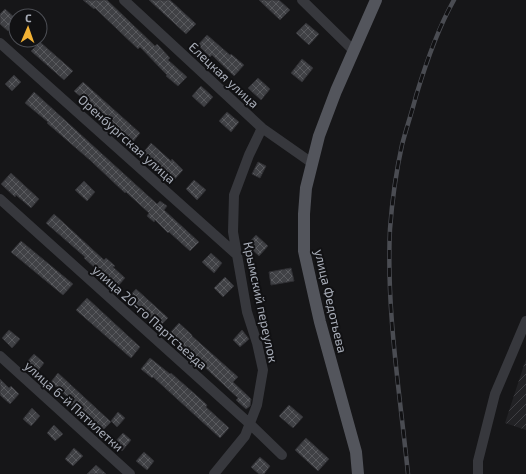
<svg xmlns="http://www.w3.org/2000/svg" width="526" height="474" viewBox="0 0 526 474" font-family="'Exo 2',sans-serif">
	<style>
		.industrial { fill: url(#industrial-furrows) }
		.building { fill: url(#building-cross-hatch); stroke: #303034 }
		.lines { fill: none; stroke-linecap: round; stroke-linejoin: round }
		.minor { stroke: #37383d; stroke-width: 10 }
		.major { stroke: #53555c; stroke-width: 12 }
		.rail-casing { stroke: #4a4c52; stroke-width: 4.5 }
		.rail { stroke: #111113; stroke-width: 3; stroke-dasharray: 9; stroke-linecap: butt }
		.labels { text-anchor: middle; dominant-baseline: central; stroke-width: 4; stroke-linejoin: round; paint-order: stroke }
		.street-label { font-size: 13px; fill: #a8adb8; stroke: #111113 }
	</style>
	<defs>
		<pattern id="industrial-furrows" width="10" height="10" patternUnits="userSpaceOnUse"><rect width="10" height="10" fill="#222225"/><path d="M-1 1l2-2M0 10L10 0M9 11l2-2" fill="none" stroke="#3f3f43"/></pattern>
		<pattern id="building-cross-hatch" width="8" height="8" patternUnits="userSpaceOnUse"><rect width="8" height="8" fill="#404145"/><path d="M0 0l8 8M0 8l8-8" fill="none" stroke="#595a5e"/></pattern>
	</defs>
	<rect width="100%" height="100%" fill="#161618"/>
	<path class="industrial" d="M526 359V430L505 423Z"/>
	<path class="building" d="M83 0H107L155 46 157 44 170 58 168 60 187 77 178 86 166 76 167 75 140 47 138 49 95 8 94 9Z
		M149 0H170L196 24 186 34Z
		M259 0H279L290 10 280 20Z
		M5 9 16 19V22L8 31 0 24V14Z
		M306 23 319 34 309 45 296 33Z
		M207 35 230 55 231 54 244 65 234 76 212 55 210 57 198 45Z
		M40 42 73 71 64 80 31 51Z
		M302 59 313 68 302 82 291 73Z
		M14 75 21 82 12 91 5 84Z
		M258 78 270 89 261 100 248 88Z
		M83 82 140 133 132 143 94 108 90 112 83 106 87 102 74 91Z
		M201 86 213 97 204 107 192 96Z
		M34 92 157 204 160 201 167 206 164 210 199 242 190 251 169 232 168 233 155 220 154 222 147 216 149 213 126 192 125 193 91 161 47 123 48 122 25 103Z
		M227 112 239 122 231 132 219 121Z
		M151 143 171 161 172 159 183 170 173 181 143 153Z
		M258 162 266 166 260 178 252 174Z
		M11 173 39 199 31 208 16 195 15 197 1 184Z
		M194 180 206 190 197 200 186 189Z
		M84 181 95 192 87 201 75 190Z
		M54 214 104 260 106 258 115 266 113 267 125 278 117 287 95 268 84 258 85 257 46 223Z
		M256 235 268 246 259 256 247 245Z
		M21 241 73 284 63 295 11 252Z
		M211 253 222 263 214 273 202 262Z
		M291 268 294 281 271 285 269 272Z
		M225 277 234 286 223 297 214 288Z
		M136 289 168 318 160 326 128 298Z
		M87 298 140 347 131 358 76 310Z
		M179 323 192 335V336L238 377 233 382 251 399 250 406 246 409 236 400 238 398 169 334Z
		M9 330 20 339 12 348 2 338Z
		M242 330 249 339 240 347 233 340Z
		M34 354 44 363 37 372 27 362Z
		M150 358 170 374 171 373 196 395 207 405 206 407 229 428 220 438 153 377 152 378 141 369Z
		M58 373 111 422 101 432 69 403 72 401 51 382Z
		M0 379 9 388 11 386 19 394 10 404 0 395Z
		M289 405 303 417 293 428 279 416Z
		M32 408 40 416 31 426 23 419Z
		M118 412 125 418 117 427 111 421Z
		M54 425 63 434 55 441 47 433Z
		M123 433 131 440 122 451 114 443Z
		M306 438 329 459 318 471 295 450Z
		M74 448 83 456 73 466 65 459Z
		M144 452 154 461 147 470 136 461Z
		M260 457 270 466 264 474H259L251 467Z
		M96 465 106 474H87Z"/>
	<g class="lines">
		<path class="minor" d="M124 0 262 128 312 163
			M302 0 353 50
			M0 43 236 254
			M0 199 250 424 282 455
			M0 356 130 474
			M214 474 245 436 257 405 263 370 257 343 247 312 233 232 234 195 249 155 262 128
			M478 474V461L495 394 526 321"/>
		<path class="major" d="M358 474 356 452 320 322 304 251V214L306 188 319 136 336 91 376 0"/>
		<g class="rail-casing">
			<path id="rail" d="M408 474C400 394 386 310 390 229 392 202 396 172 402 145 406 129 412 112 416 96 426 63 437 30 454 0"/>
		</g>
		<use href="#rail" class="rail"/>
	</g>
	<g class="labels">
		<g class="street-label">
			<text transform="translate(224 75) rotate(43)">Елецкая улица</text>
			<text transform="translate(127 139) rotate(42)">Оренбургская улица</text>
			<text transform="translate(331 301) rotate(77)">улица Федотьева</text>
			<text transform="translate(261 302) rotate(78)">Крымский переулок</text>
			<text transform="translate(150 317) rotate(42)">улица 20-го Партсъезда</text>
			<text transform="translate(74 406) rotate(42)">улица 6-й Пятилетки</text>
		</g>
	</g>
	<g transform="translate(28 28) rotate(2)"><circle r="19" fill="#111113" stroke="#4d4f55"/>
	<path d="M0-3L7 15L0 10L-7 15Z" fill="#f2b134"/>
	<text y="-6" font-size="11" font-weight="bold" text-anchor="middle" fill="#a8adb8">С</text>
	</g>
</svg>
